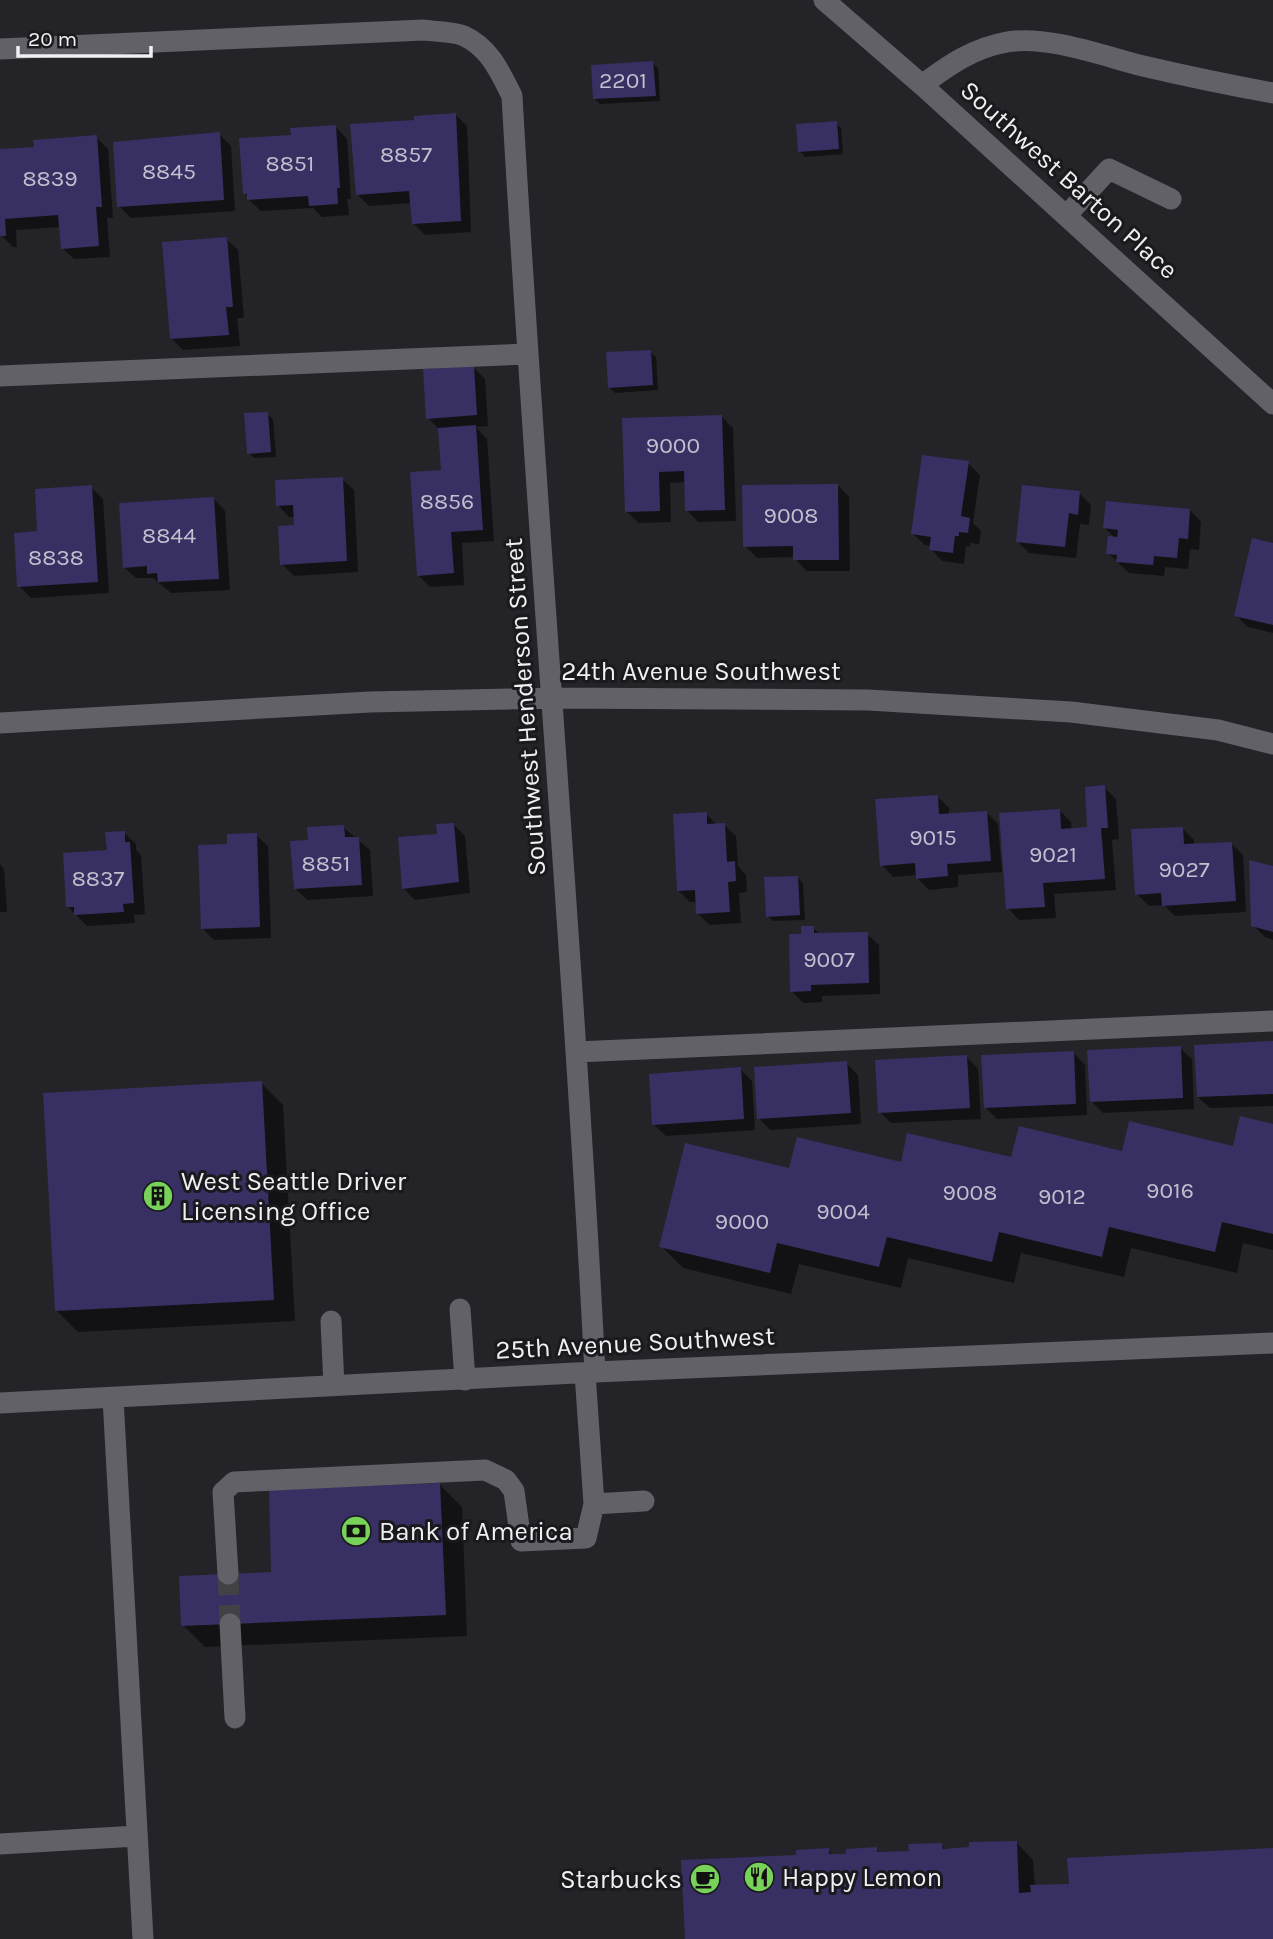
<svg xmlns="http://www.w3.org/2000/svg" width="1273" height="1939" viewBox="0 0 1273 1939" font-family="Karla,sans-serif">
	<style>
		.shadow { fill: #0007 }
		.building { fill: #383062 }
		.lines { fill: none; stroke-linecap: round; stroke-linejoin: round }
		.minor-tunnel { stroke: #424246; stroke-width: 21; stroke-dasharray: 21 10; stroke-linecap: butt }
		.minor { stroke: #626168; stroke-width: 21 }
		.labels { text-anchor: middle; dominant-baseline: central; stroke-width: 6; stroke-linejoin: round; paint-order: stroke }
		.number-label { font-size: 23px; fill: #c2c0cf }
		.street-label { font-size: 26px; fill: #f0f0f3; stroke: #19191e }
		.poi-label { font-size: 26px; fill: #f0f0f3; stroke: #19191e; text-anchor: start }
	</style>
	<rect width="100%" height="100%" fill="#232328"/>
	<path class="shadow" d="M652 63 658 68 660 101 600 104 594 98Z
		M456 115 467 126 471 232 425 235 413 223 412 203 369 206 357 194 416 122Z
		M836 123 841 128 843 154 805 157 800 151Z
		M336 127 347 139 351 199H347L349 215 322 217 313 208 261 211 249 200 245 193 293 136Z
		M219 134 231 146 235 211 131 218 119 206Z
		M96 137 108 149 113 218H107L110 257 74 259 62 248 61 227 16 230 17 247H13L1 235 0 151 36 148Z
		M226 239 238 250 244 318H237L240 346 183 350 171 338Z
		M650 352 656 357 658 390 615 393 609 387Z
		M473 367 485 379 488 426 476 427 487 439 494 541 462 543 464 585 430 587 418 575 443 471 440 430 428 418Z
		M267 414 273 419 276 457 254 458 249 453Z
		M721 416 733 428 736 521 698 522 687 510 686 482 670 483 671 522 639 523 627 512 624 420Z
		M968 463 980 475 973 523 981 531 979 544 970 543V547L966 546 964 564 942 561 931 549V546L925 545 913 534Z
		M342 479 354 490 358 572 294 576 282 564 296 527 295 517H289L278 505Z
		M838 485 849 497 850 571H806L794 557 757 558 745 546Z
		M91 487 103 499 109 593 31 598 19 586 39 533Z
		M1079 493 1091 505 1089 525 1080 524 1076 558 1029 553 1017 541Z
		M214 499 225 511 230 590 171 593 153 578H136L124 567Z
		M1190 510 1201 522 1199 550 1190 549 1188 569 1165 567 1164 576 1129 573 1108 553 1115 538 1105 528Z
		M1273 545V633L1248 627 1236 615Z
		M1104 787 1116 799 1119 839 1112 840 1116 890 1054 894 1056 918 1019 920 1008 908 1060 811 1071 822 1072 830 1089 828Z
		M937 796 949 808V815L987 813 998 824 1002 872 958 875V887L929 890 917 878V875L893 877 882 865Z
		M706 814 717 825H724L736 836 738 866 746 875 747 892 739 893 741 923 710 925 698 914 697 902H690L678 890Z
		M453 824 465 836 470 893 415 900 403 888 439 836Z
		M343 827 370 850 373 896 307 900 295 888 309 842Z
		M1183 829 1194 840V846L1232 844 1243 855 1246 912 1175 916 1164 905 1149 906 1137 894Z
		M124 833 136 844V850L141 855 145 914 134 915 135 923 87 926 68 907Z
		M256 835 268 846 271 938 214 940 202 928 229 845Z
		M0 864 4 869 7 912H0Z
		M1273 868V940L1265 937 1253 925Z
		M797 877 803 883 805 920 773 921 767 916Z
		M813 928 820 934H867L879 945 880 994 822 996V1002L803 1003 792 991 803 935Z
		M1273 1043V1106L1210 1108 1198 1097Z
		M1180 1048 1192 1059 1194 1109 1103 1113 1091 1101Z
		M1074 1053 1085 1065 1087 1115 997 1119 985 1107Z
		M967 1057 978 1069 981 1119 891 1123 880 1112Z
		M846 1063 858 1075 861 1124 770 1130 759 1118Z
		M740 1069 752 1081 755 1130 666 1136 654 1125Z
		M261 1083 283 1105 295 1321 78 1332 56 1310Z
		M1273 1126V1250L1243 1243 1237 1273 1131 1248 1124 1277 1021 1253 1014 1283 908 1258 901 1288 799 1264 791 1294 683 1268 661 1246 791 1170 1235 1148Z
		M440 1485 462 1507 467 1636 205 1647 183 1625Z
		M1016 1842 1033 1860 1035 1887 1071 1885 1273 1850V1939H687L798 1857 828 1850 834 1856 876 1849 881 1854 910 1852 942 1845 947 1850Z"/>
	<path class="building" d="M653 61 656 96 593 99 591 65Z
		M456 113 461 221 412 224 409 191 356 195 350 124 414 120V116Z
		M837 121 839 149 798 152 796 124Z
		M336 125 340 188H337L338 204 309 206 308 196 247 200V194H243L239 138 291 135 290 128Z
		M220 132 224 200 117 207 113 142Z
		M97 135 102 207H96L99 246 61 249 58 215 5 219 6 236H0V149L34 147 33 140Z
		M227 237 233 307H226L229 335 170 339 162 242Z
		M651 350 653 385 608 388 606 352Z
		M474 366 477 415 426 419 423 369Z
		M268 412 271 452 247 454 244 413Z
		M722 415 725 510 685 511 684 471 659 472 660 511 625 512 622 418Z
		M476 425 483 530 451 532 454 573 417 576 410 472 441 470 438 428Z
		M922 455 969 461 961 516 970 518 968 533 959 532V536H955L953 553 929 550 931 537 911 534Z
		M343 477 347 561 280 565 278 526 294 525 293 505 276 506 275 480Z
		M838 484 839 560H793V546L743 547 742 485Z
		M92 485 98 582 17 587 14 533 37 531 35 489Z
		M1022 485 1080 491 1078 515 1069 513 1065 547 1016 542Z
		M214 497 219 579 158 582 157 573 147 574V566L123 568 119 503Z
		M1106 501 1190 509 1188 539 1179 538 1177 558 1154 556 1153 565 1116 562 1117 555 1106 554 1108 536 1117 537 1118 530 1103 528Z
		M1252 538 1273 543V625L1234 616Z
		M1105 785 1108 828H1101L1105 879 1043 883 1045 907 1006 909 999 813 1060 809 1061 829 1087 827 1085 787Z
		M938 795 939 814 987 811 991 861 947 864 948 876 916 879 915 863 880 866 875 799Z
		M707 812V824L725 823 727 862 735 861 736 881 728 882 730 912 696 914 695 890 677 891 673 814Z
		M454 823 459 882 402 889 398 837 437 834 436 824Z
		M344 825 345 837H359L362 885 294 889 290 841 308 840 307 827Z
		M1183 827 1184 844 1232 842 1236 901 1162 906 1161 893 1135 895 1131 829Z
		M125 831V842H130L134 903 123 904 124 912 74 915V907H66L63 853 107 850 105 832Z
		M257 833 260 927 201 929 198 845 227 844V834Z
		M1249 860 1273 866V932L1251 926Z
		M798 876 800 915 766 917 764 877Z
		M801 926H814V933L868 932 869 983 811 985V991L790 992 789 934H801Z
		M1273 1041V1094L1197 1097 1194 1045Z
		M1181 1046 1183 1098 1090 1102 1087 1050Z
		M1074 1051 1076 1104 984 1108 981 1055Z
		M967 1055 970 1108 878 1113 875 1060Z
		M847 1061 851 1113 757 1119 754 1067Z
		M741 1067 744 1119 652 1125 649 1074Z
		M262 1081 274 1300 55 1311 43 1093Z
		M1240 1116 1273 1124V1234L1222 1222 1215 1252 1109 1227 1102 1257 999 1232 992 1262 887 1237 879 1267 777 1243 770 1273 659 1247 685 1143 789 1168 797 1137 901 1162 907 1133 1011 1157 1019 1126 1122 1151 1129 1121 1233 1146Z
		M440 1483 446 1615 181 1626 179 1576 271 1572 269 1490Z
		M1017 1841 1019 1893 1031 1892 1030 1885 1069 1884 1067 1858 1273 1848V1939H685L681 1860 796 1855V1850L829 1848V1854H846V1849L877 1847V1852L909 1851 908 1844 942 1843 943 1849 969 1847V1842Z"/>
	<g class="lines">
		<path class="minor-tunnel" d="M228 1574 230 1624"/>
		<path class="minor" d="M824 0 922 85 1273 404
			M0 49 424 30C436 32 453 31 464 36 490 48 500 72 512 96 536 522 573 947 595 1372
			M922 85C949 65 973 48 1007 42 1048 35 1103 56 1143 66 1186 76 1229 85 1273 93
			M1066 216 1109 169 1171 199
			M0 376 526 354
			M0 723 370 702 553 698 868 700 1071 712 1218 730 1273 744
			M576 1052 1273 1021
			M460 1309 465 1380
			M331 1321 334 1386
			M113 1398 143 1939
			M0 1403 595 1372 1273 1343
			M594 1504 644 1501
			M228 1574 223 1492 234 1482 485 1470 506 1480 514 1491 521 1541 586 1538 594 1504 585 1373
			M230 1624 235 1718
			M0 1844 137 1836"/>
	</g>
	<defs>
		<g id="building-disc" transform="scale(1.575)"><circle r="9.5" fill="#78d259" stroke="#19191e"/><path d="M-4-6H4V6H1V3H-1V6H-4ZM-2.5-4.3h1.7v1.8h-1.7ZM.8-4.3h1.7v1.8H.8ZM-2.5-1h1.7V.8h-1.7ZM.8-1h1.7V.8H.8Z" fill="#111"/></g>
		<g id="bank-disc" transform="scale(1.575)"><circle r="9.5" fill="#78d259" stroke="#19191e"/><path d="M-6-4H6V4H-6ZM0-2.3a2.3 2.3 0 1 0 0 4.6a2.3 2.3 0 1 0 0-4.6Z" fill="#111"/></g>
		<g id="restaurant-disc" transform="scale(1.575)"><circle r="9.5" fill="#78d259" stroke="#19191e"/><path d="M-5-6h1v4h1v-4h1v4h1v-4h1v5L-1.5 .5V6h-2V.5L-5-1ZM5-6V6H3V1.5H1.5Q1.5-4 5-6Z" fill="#111"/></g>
		<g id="cafe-disc" transform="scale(1.575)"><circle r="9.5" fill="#78d259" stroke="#19191e"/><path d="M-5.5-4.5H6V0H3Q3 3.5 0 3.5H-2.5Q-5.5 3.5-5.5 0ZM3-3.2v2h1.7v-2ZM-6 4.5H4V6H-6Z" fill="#111"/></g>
	</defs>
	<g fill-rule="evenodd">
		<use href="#building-disc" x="158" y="1196"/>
		<use href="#bank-disc" x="356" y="1531"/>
		<use href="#restaurant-disc" x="759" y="1877"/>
		<use href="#cafe-disc" x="705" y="1879"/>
	</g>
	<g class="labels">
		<g class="number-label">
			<text x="623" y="80">2201</text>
			<text x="406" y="154">8857</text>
			<text x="290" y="163">8851</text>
			<text x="169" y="171">8845</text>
			<text x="50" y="178">8839</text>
			<text x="673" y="445">9000</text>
			<text x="447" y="501">8856</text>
			<text x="791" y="515">9008</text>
			<text x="169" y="535">8844</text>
			<text x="56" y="557">8838</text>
			<text x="933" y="837">9015</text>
			<text x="1053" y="854">9021</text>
			<text x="326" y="863">8851</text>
			<text x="1184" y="869">9027</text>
			<text x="98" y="878">8837</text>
			<text x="829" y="959">9007</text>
			<text x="1170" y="1190">9016</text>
			<text x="970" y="1192">9008</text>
			<text x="1062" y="1196">9012</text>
			<text x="843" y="1211">9004</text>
			<text x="742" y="1221">9000</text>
		</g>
		<g class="street-label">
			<text transform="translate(1069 180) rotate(42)">Southwest Barton Place</text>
			<text x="701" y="671">24th Avenue Southwest</text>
			<text transform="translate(525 707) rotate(-94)">Southwest Henderson Street</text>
			<text transform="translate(635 1343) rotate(-3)">25th Avenue Southwest</text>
		</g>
		<g class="poi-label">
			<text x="181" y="1181">West Seattle Driver<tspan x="181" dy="30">Licensing Office</tspan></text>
			<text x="379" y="1531">Bank of America</text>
			<text x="782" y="1877">Happy Lemon</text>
			<text x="682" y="1879" text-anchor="end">Starbucks</text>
		</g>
	</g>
	<path d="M18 46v10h133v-10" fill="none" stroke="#f0f0f3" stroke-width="3.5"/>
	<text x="28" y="46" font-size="21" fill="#f0f0f3" stroke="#19191e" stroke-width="5" paint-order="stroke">20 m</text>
</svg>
